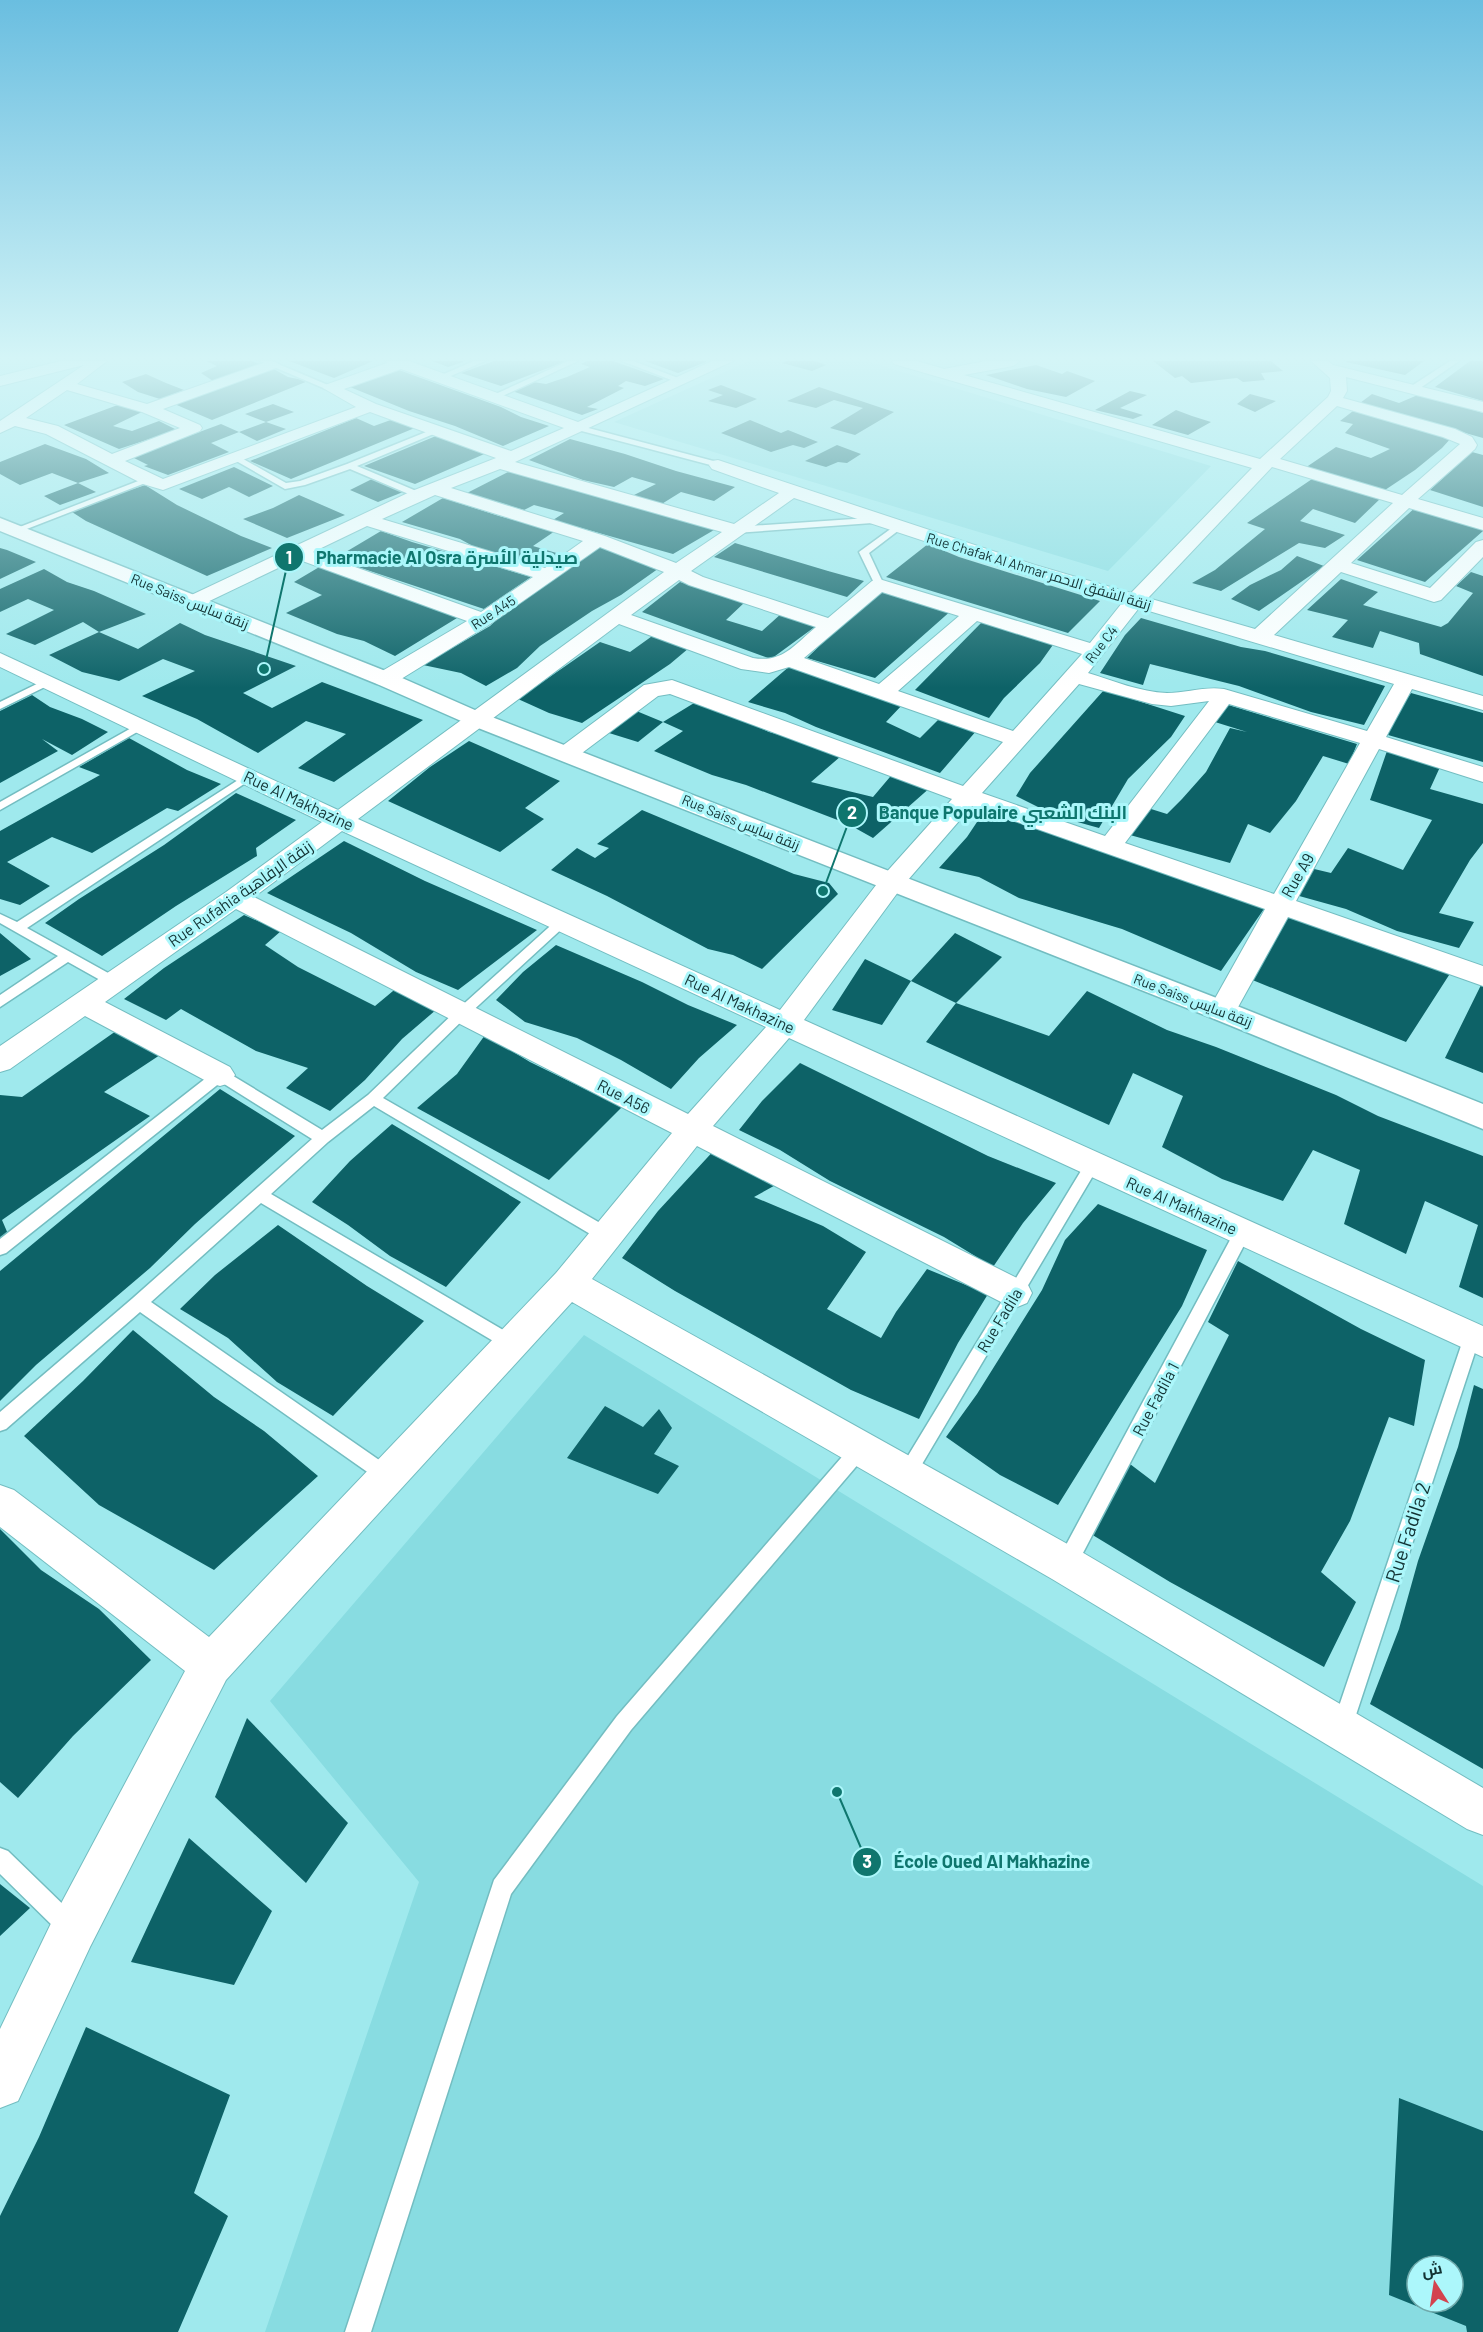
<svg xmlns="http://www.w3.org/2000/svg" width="1483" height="2332" viewBox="0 0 1483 2332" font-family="Barlow,Cairo,sans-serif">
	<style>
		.built { fill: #88dce1; fill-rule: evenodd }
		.building { fill: #0d6267; fill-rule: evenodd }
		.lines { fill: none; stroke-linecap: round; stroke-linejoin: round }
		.service-casing { stroke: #73bdc1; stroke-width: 3 }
		.minor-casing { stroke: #73bdc1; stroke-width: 2 }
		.tertiary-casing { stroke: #73bdc1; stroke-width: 3 }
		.service { fill: #fff; fill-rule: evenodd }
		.minor { fill: #fff; fill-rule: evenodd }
		.tertiary { fill: #fff; fill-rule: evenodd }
		.labels { text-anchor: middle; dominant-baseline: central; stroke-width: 6; stroke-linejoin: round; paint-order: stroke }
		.far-street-label { font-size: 14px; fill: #133334; stroke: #acf7fb }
		.street-label { font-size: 16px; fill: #133334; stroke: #acf7fb }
		.near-street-label { font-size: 20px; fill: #133334; stroke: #acf7fb }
		.leader { fill: none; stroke: #0f766e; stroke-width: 2 }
		.callout-dot { fill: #0f766e; stroke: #acf7fb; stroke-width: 2 }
		.mark-label { font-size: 18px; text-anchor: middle; font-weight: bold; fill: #fff }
		.callout-label { font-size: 18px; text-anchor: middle; font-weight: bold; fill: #0f766e; stroke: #acf7fb; stroke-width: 6; stroke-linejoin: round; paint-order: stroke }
	</style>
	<rect width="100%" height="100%" fill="#9fe9ed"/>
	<path class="built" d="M749 361H866L1211 466 1108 571 614 422Z
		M584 1335 1483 1886V2332H265L419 1882 270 1701ZM1417 2266H1453V2302H1417Z"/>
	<path class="building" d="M206 361H253L259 364 213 381 201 373 217 366Z
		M289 361H373L334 378Z
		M432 361H463V362L448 367Z
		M494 361H564V362L501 386 461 373Z
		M587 361H613L664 379 645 386 626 381 618 386 624 388 587 407 598 409 582 415 512 391 533 382 546 384 567 377 590 367 581 364Z
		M645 361H706V362L678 373Z
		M786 361H815L826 365 812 371 782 363Z
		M1153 361H1271L1283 371 1261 373 1265 380 1243 382 1237 378 1191 383 1182 376 1175 378Z
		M1424 361 1405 375 1346 362V361Z
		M1483 361V401L1435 387 1470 361Z
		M1036 365 1062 374 1067 371 1095 381 1066 397 1027 389 986 375Z
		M272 368 288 377 308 381 212 420 172 403Z
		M399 370 501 407 521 417 549 426 503 446 455 426 409 411 350 387Z
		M146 374 166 383 184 390 160 399 138 392 122 382Z
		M721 385 757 399 736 408 708 401 723 395 708 390Z
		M819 387 894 412 855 435 830 428 863 408 834 400 816 408 787 401Z
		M1130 391 1147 395 1120 408 1143 415 1133 419 1095 410Z
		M1250 394 1276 401 1255 412 1237 404Z
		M1372 394 1399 403 1420 394 1483 413V438L1360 403Z
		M123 403 142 412 113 426 132 431 159 421 177 430 119 449 64 425Z
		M273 404 294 412 266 422 245 414Z
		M1176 410 1192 416 1211 422 1188 435 1152 425Z
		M1353 411 1387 420 1452 437 1442 448 1415 470 1385 490 1305 468 1336 447 1371 458 1390 449 1345 433 1353 424 1340 421Z
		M399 417 422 425 291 479 250 461 356 418 374 426Z
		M750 420 781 433 788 430 818 442 804 448 793 445 771 452 721 433Z
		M266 422 286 429 257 441 239 432Z
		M221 424 239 432 211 443 229 452 168 475 144 466 148 465 132 457Z
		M443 433 489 452 415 484 364 466Z
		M570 439 625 454 676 471 735 487 714 501 681 492 660 505 634 495 656 484 632 477 614 487 583 480 529 460Z
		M45 444 86 459 109 473 78 483 52 473 20 485 0 474V462Z
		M837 445 861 454 847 463 838 462 826 467 805 461Z
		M1472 452 1483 455V507L1430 490Z
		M234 467 273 486 249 497 229 487 202 499 179 489Z
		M514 469 558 484 714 530 673 554 553 520 564 513 534 505 524 510 467 493Z
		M1315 477 1382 497 1355 523 1313 509 1300 521 1345 535 1325 548 1299 543 1221 591 1192 583 1215 570 1265 529 1247 523Z
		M374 478 403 492 378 502 350 490Z
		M78 483 96 492 60 505 44 496Z
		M145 485 177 505 241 536 272 548 207 576 86 521 72 512 104 499Z
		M299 495 345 515 287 538 243 519 273 508Z
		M443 498 499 516 555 531 533 546 563 555 541 569 480 550 460 539 402 522Z
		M1417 506 1483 527V531L1425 582 1357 560Z
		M381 531 412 542 531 577 484 609 334 559Z
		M735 543 828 571 864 581 847 597 714 557Z
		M928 544 959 557 1100 601 1068 633 886 577Z
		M600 547 662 566 621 595 592 611 540 646 517 668 486 686 461 673 423 665 490 626 508 609Z
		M0 548 7 550 36 562 0 579Z
		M1297 556 1324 566 1259 611 1231 599 1250 585 1281 570Z
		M321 566 429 606 457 618 395 656 364 641 337 634 286 613 322 595 294 582Z
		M44 569 67 582 94 591 146 614 99 632 83 622 35 645 6 634 54 610 28 599 0 612V589Z
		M1471 572 1483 576V676L1420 654 1419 643 1380 631 1373 648 1332 637 1348 620 1307 610 1341 579 1378 592 1363 605 1441 627 1448 623 1473 593 1456 586Z
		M680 582 745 602 726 620 762 631 782 613 816 626 771 659 642 612Z
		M881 586 953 609 875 678 807 658Z
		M1141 618 1241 647 1265 651 1385 686 1364 725 1311 712 1239 686 1150 664 1143 685 1100 673 1125 635Z
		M984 620 1055 642 1040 663 1004 698 989 718 915 690Z
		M180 623 205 635 296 666 243 693 272 708 322 682 423 720 334 782 298 768 346 734 306 721 258 753 197 719 142 696 195 671 163 659 119 681 82 672 49 655 99 632 138 649Z
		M655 634 689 648 670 664 582 723 549 713 518 699 600 642 630 652Z
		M791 665 903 704 886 722 920 738 940 718 977 730 940 773 816 727 785 713 748 702Z
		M1104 690 1185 716 1171 737 1128 779 1099 828 1056 816 1016 796 1030 773Z
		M1411 693 1483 713V762L1388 735 1396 715Z
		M32 695 50 707 82 719 108 732 72 755 42 739 58 751 0 783V711Z
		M699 700 769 732 801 741 841 756 811 782 873 797 895 771 932 786 873 838 848 824 746 785 712 775 654 751 683 731 663 722Z
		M1225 704 1357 744 1349 764 1323 756 1296 801 1270 833 1248 824 1230 863 1130 835 1151 809 1167 814 1182 799 1206 772 1230 728 1247 732 1215 722Z
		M634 710 663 722 638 742 609 733Z
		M129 738 187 770 221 784 178 811 167 808 92 853 52 837 7 862 50 886 20 905 0 899V831L100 775 79 767Z
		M469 741 560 781 525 808 544 819 500 852 388 801 430 767Z
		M1387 751 1440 767 1430 789 1483 804V843L1470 860 1439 913 1474 922 1459 948 1397 931 1346 909 1292 894 1310 868 1331 873 1348 848 1403 870 1432 820 1370 800Z
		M236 793 296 820 256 848 257 856 176 906 102 956 45 923 79 899 164 845Z
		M642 810 794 874 829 883 838 894 762 969 733 955 708 949 607 896 551 870 577 848 595 858 609 848 597 844Z
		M985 810 1266 906 1221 971 1122 929 1019 898 979 877 939 868 967 837Z
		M344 841 425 881 537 930 458 990 416 972 351 933 267 893Z
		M244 915 281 931 265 945 298 967 375 1006 399 986 437 1009 402 1039 365 1080 330 1111 286 1088 308 1068 256 1051 181 1009 166 1020 124 999 164 968Z
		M1283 916 1343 935 1451 972 1406 1042 1250 979Z
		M0 933 31 959 0 976Z
		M955 933 1002 957 956 1003 911 981Z
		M556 945 642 982 688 1005 737 1025 699 1058 671 1089 621 1060 577 1038 525 1022 496 1000 523 972Z
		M865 959 911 981 882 1025 832 1010Z
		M1481 985 1483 986V1073L1445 1058Z
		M1087 991 1167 1030 1216 1047 1336 1095 1378 1116 1483 1156V1298L1459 1287 1478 1225 1425 1201 1406 1254 1344 1224 1360 1170 1313 1150 1283 1201 1222 1179 1162 1147 1183 1096 1133 1073 1109 1125 926 1042 956 1003 1049 1036Z
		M116 1031 163 1053 104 1092 150 1116 2 1220 8 1234 0 1239V1095L22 1097Z
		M485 1035 530 1062 622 1107 549 1180 417 1108 457 1074Z
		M800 1063 988 1156 1056 1183 1023 1223 993 1267 944 1237 830 1181 780 1150 739 1130 762 1101Z
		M220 1089 295 1136 195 1224 150 1268 36 1365 0 1401V1271Z
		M392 1124 521 1202 446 1287 390 1256 348 1225 312 1202 350 1161Z
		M718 1146 781 1182 754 1197 823 1226 866 1252 827 1309 881 1338 896 1312 927 1269 988 1294 958 1343 919 1419 851 1390 675 1291 622 1258 658 1211Z
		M1098 1204 1207 1250 1182 1306 1058 1505 1000 1475 946 1437 977 1394 1042 1290 1065 1240Z
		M278 1225 367 1286 424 1321 333 1416 277 1382 228 1338 180 1309 215 1275Z
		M1238 1261 1361 1329 1425 1360 1414 1426 1389 1417 1350 1521 1321 1572 1356 1602 1324 1667 1170 1582 1091 1534 1130 1464 1155 1483 1229 1335 1208 1322Z
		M133 1330 214 1397 264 1431 318 1476 214 1570 99 1505 24 1436 83 1381Z
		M1474 1385 1483 1389V1769L1370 1704 1399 1629 1418 1561 1458 1447Z
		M605 1406 643 1427 659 1409 672 1428 654 1454 679 1466 658 1494 567 1458Z
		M0 1529 41 1570 99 1609 151 1660 73 1736 18 1798 0 1782Z
		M247 1718 348 1823 306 1883 215 1797Z
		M189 1838 272 1911 234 1985 131 1962Z
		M0 1884 30 1908 0 1936Z
		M86 2027 230 2095 194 2193 228 2216 178 2332H0V2216L39 2137Z
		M1399 2098 1483 2131V2332H1467L1466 2326 1389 2295ZM1417 2266H1453V2302H1417Z"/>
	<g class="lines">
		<g class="service-casing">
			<path id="service" d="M260 361H271L335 388 328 390Z
				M474 361H485L444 379 437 377Z
				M568 361H578L496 399 489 397Z
				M622 361H633L686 381 679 383Z
				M1450 361H1459L1416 391H1410V387Z
				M577 425 721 463 722 465 718 467 574 429V425Z
				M436 428 443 430 357 466 421 493 422 495 418 498 350 469 305 485 285 489 231 458 238 456 286 483 300 481 347 464Z
				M146 478 153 480 19 532 12 530Z
				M883 517 887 520 886 522 735 533 731 530 735 527Z
				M896 525 903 527 869 553 884 585 876 587 859 552Z
				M49 678 53 679V683L0 709V702Z
				M142 722 147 725 146 727 0 810V802Z
				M249 773 253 774V778L27 928 119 979 121 982 119 985H109L68 962 0 1007V995L58 956 0 923V914L17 922Z
				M562 918 566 919 568 922 566 925 468 1015 383 1098 614 1231 616 1236 614 1241 608 1242 602 1241 374 1106 328 1142 271 1194 517 1338 519 1343 517 1348 511 1350 505 1348 261 1203 151 1302 395 1471 398 1477 395 1483 389 1486 383 1483 140 1312 6 1429 0 1431V1412L133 1298 312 1139 221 1082 6 1253 0 1255V1239L215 1071H225L322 1130 368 1095 458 1009 558 919Z
				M1092 1159 1097 1161 1099 1165 1097 1169 912 1481 906 1484 900 1481 897 1475 900 1469 1087 1161Z
				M1243 1226 1249 1227 1251 1232 1073 1572 1066 1574 1059 1572 1057 1565 1059 1558 1237 1227Z
				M1472 1330 1478 1332 1480 1337 1352 1727 1349 1734 1342 1737 1335 1734 1332 1727 1464 1337 1466 1332Z
				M860 1441 866 1443 869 1449 866 1455 631 1730 511 1894 371 2332H345L494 1880 617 1716 854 1443Z
				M0 1848 8 1851 77 1918 80 1926 77 1934 69 1937 61 1934 0 1874Z"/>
		</g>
		<g class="minor-casing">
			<path id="minor" d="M61 361H107L77 384 147 404 266 362H276L279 365 276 368 163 409 200 425 202 428 200 431 125 461 163 479 356 407 323 388 325 385 387 363 386 361H409L578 422 712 361H733L515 462 734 524 779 493 712 469 709 465 712 461 718 460 1035 565 1131 593 1252 468 894 364 892 361H917L944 369 986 361H1020L1013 366 964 375 1260 459 1328 397 1331 391 1330 378 1311 361H1328L1333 365 1483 402V412L1346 377 1347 391 1343 398 1455 429 1472 437 1477 445 1475 449 1418 499 1483 518V530L1409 508 1351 563 1430 588 1476 542 1483 540V557L1441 600 1434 602 1341 572 1274 635 1483 696V710L1412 689 1386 737 1483 767V782L1379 749 1296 901 1483 966V986L1288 917 1232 1018 1222 1021 1212 1018 1208 1011 1265 909 972 806 901 888 804 1020 1483 1326V1357L789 1038 713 1126 1027 1283 1032 1293 1027 1303 1015 1308 1003 1303 697 1146 592 1279 1080 1551 1483 1788V1835L1467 1829 1052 1579 572 1302 226 1680 90 1947 18 2101 0 2108V2029L56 1913 185 1671 0 1527V1485L14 1490 209 1637 556 1273 672 1133 236 909 105 1002 230 1067 235 1075 230 1083 220 1086 210 1083 85 1016 10 1069 0 1072V1046L226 892 322 822 0 667V653L338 810 664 572 600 547 490 624 393 684 385 685 377 684 374 679 377 674 467 621 297 559 199 606H185L182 602 185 598 412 491 496 458 370 412 163 490 143 484 46 434 15 426 0 433V421L84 365 0 386V376ZM401 369 564 428 511 451 376 404 344 389ZM67 390 142 412 180 428 112 454 58 426 26 418ZM1337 406 1443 437 1460 444 1402 495 1280 459ZM1272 467 1393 503 1255 629 1148 598ZM500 469 722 532 676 563 605 536 451 488ZM435 495 583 541 545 568 382 519ZM794 498 1021 573 1122 603 1090 643 879 579 872 581 828 618 703 577 691 571ZM367 526 533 577 481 612 313 552ZM679 580 689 585 816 627C794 645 783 663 753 658L631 615ZM882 592 959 616 879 684 804 658ZM1139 608 1394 684 1367 731 1224 689C1205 686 1186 693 1167 693 1140 692 1114 681 1088 673ZM977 621 1082 654 1013 731 898 691ZM619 624 741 669 769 673 789 667 1003 742 963 786 672 680 644 685 558 749 554 754 558 759 566 761 574 759 658 696 670 694 952 799 883 876 780 1010 358 819ZM1079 684 1152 704 1171 706 1209 701 1105 836 982 793ZM1229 704 1360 743 1274 894 1125 843ZM342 831 766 1027 688 1114 254 897Z"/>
		</g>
		<g class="tertiary-casing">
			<path id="tertiary" d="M0 518 393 674 484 714 1232 1004 1483 1104V1129L1212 1018 468 724 377 684 0 531Z"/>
		</g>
		<use href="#service" class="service"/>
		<use href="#minor" class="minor"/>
		<use href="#tertiary" class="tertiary"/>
	</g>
	<linearGradient id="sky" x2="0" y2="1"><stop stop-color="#6abee0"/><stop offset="0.52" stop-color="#d4f5f7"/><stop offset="1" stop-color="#d4f5f7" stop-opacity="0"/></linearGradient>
	<rect width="1483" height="688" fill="url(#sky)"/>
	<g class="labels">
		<g class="far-street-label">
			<text transform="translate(1039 571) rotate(17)">Rue Chafak Al Ahmar زنقة الشفق الاحمر</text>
			<text transform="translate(190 601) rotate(22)">Rue Saiss زنقة سايس</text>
			<text transform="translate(493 612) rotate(-33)">Rue A45</text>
			<text transform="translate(1101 644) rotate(-52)">Rue C4</text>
			<text transform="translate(741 822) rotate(22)">Rue Saiss زنقة سايس</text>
			<text transform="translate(1193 1000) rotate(21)">Rue Saiss زنقة سايس</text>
		</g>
		<g class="street-label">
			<text transform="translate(299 800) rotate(25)">Rue Al Makhazine</text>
			<text transform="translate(1297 875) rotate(-60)">Rue A9</text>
			<text transform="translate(240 893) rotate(-35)">Rue Rufahia زنقة الرفاهية</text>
			<text transform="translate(740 1003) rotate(25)">Rue Al Makhazine</text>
			<text transform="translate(624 1096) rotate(27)">Rue A56</text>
			<text transform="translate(1182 1205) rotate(24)">Rue Al Makhazine</text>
			<text transform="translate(999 1320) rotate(-59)">Rue Fadila</text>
			<text transform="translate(1155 1399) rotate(-62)">Rue Fadila 1</text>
		</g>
		<g class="near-street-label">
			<text transform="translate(1407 1532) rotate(-72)">Rue Fadila 2</text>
		</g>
	</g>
	<path class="leader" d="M264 669L289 557M823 891L852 813M837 1792L867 1862"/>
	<g class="callout-dot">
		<circle cx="264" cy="669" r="6"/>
		<circle cx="823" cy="891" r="6"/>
		<circle cx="837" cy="1792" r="6"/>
		<circle cx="289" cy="557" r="15"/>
		<circle cx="852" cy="813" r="15"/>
		<circle cx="867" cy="1862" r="15"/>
	</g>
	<g class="mark-label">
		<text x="289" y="564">1</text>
		<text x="852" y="819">2</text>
		<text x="867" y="1868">3</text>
	</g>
	<g class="callout-label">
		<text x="447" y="564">Pharmacie Al Osra صيدلية الأسرة</text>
		<text x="1003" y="819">Banque Populaire البنك الشعبي</text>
		<text x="992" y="1868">École Oued Al Makhazine</text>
	</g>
	<g transform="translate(1435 2284) rotate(348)"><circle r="28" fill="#acf7fb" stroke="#6fa9ab" stroke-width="1.5"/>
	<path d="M0-4.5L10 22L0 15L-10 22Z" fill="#d3434e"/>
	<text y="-9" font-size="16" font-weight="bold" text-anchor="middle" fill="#133334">ش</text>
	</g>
</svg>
